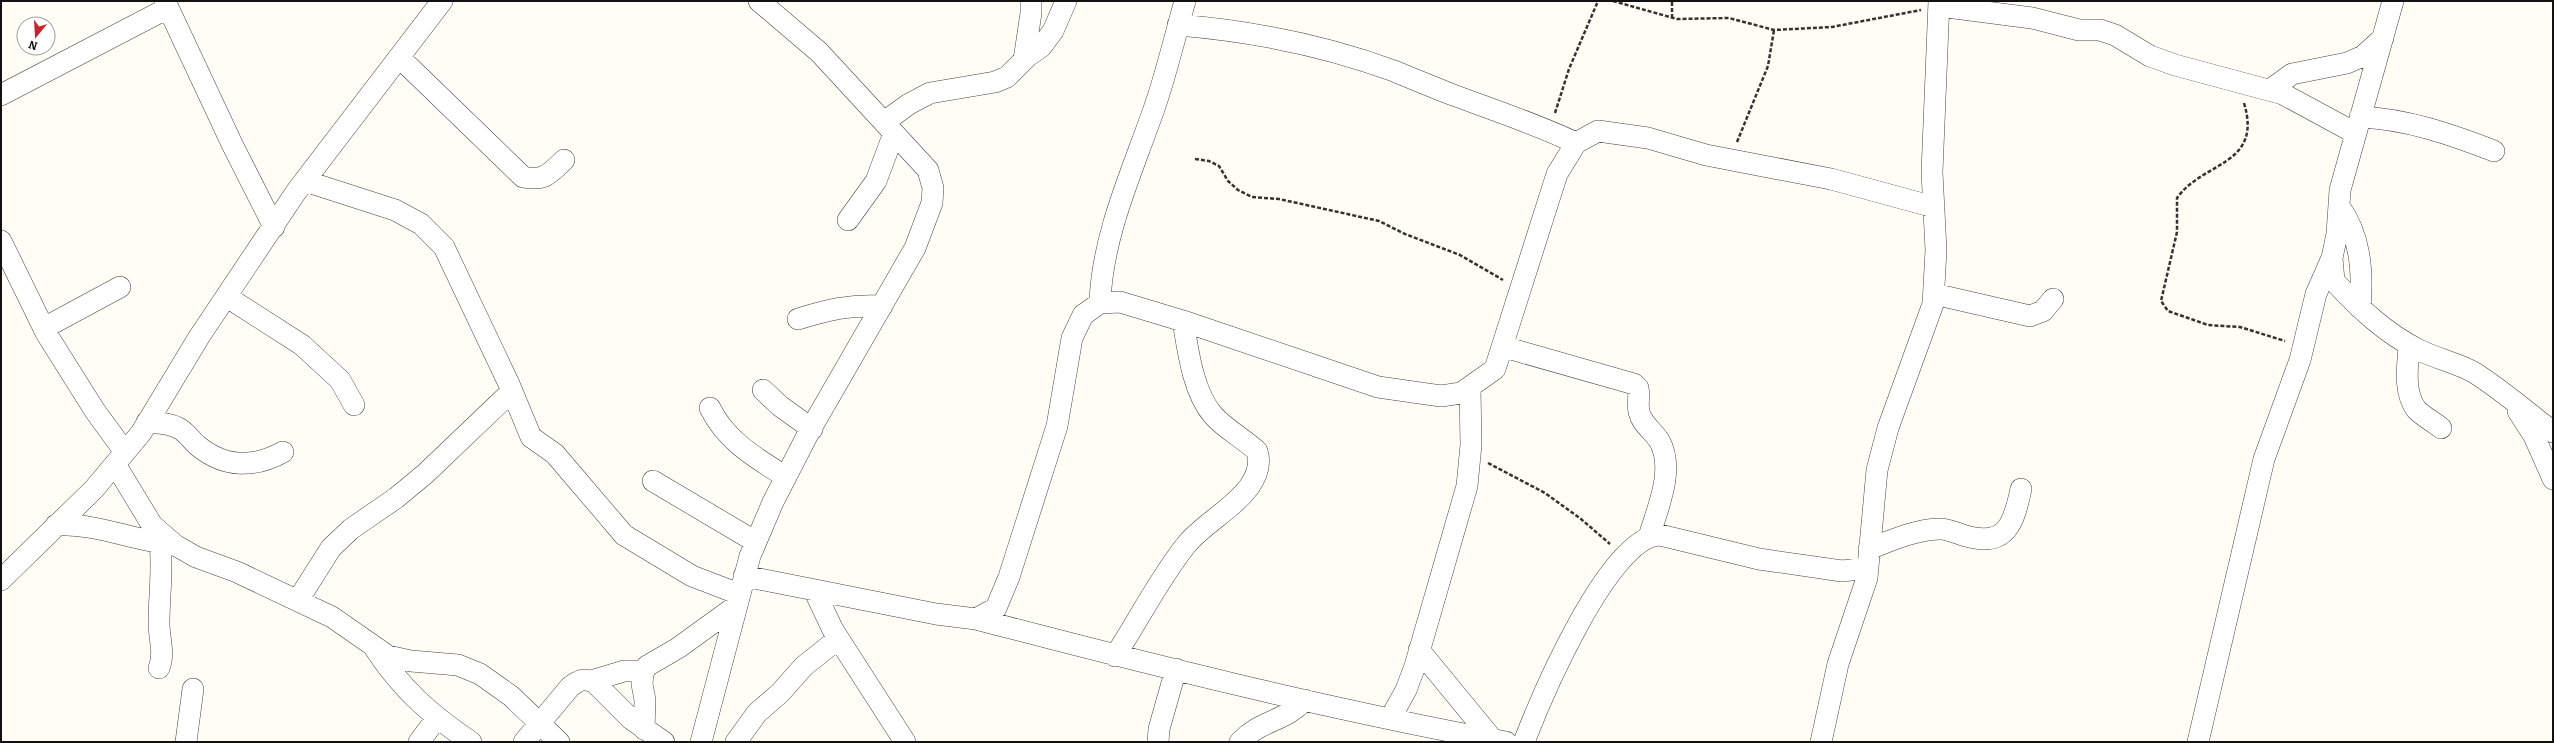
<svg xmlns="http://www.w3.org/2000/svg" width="2554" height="743" viewBox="0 0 2554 743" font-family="Bitter,serif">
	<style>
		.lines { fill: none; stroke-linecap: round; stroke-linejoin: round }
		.minor-casing { stroke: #444; stroke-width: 22 }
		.path { stroke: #333; stroke-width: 2.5; stroke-dasharray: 4 2; stroke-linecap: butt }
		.minor { stroke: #fff; stroke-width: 21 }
	</style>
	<rect width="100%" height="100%" fill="#fffdf5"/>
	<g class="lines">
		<g class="minor-casing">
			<path id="minor" d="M165 1 232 144 274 227
				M2393 1 2340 190 2337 234 2332 258 2334 281C2359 308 2385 333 2419 350 2437 359 2458 363 2475 373 2503 391 2527 412 2553 432
				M1939 6 2032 18 2079 30H2100L2115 35 2150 56 2175 65 2283 94 2355 133
				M1178 25C1251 31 1326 46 1394 71 1413 79 1433 87 1453 95 1494 110 1536 124 1576 143
				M400 58 523 177C545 181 548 175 564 160
				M1024 60 1031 13V1
				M2270 90 2292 74 2347 63 2363 56 2383 38
				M1 95 168 8
				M2360 117C2407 119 2450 134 2494 151
				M884 122 909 104 930 93 995 82 1007 77 1028 56 1041 47 1053 31 1066 1
				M305 181 395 210 421 224 444 247 509 384 531 437 555 454 624 535 692 576 739 594
				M2339 206C2361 236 2363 272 2360 308
				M848 220 876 181 894 133
				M1 241 46 333 95 411 125 452
				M1934 294 2030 316 2043 311 2053 299
				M227 297 302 345 340 380 354 405
				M1100 303C1102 235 1133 170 1155 106 1167 71 1175 36 1185 1
				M798 319C827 310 851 304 882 306
				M44 328 120 287
				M2409 345C2408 365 2403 391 2416 409 2422 416 2434 422 2441 428
				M1504 347 1634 384 1638 388C1640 396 1637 404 1639 412 1642 425 1654 431 1660 442 1675 471 1657 509 1649 537
				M763 390 780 406 812 429
				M710 408C726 441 756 458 786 477
				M2518 411 2534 436 2553 479
				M147 422C158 423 171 423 180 429 187 433 192 441 198 446 225 468 254 468 283 452
				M115 464 152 525 175 545 196 557 237 572 332 617 388 656 411 661 458 665 480 674 511 696 559 742
				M653 481 756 542
				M56 525C97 523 134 541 175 545
				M1869 549C1892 540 1914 530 1939 529 1947 528 1958 534 1966 536 2007 548 2014 522 2021 489
				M744 576 936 614 976 619 996 608 1009 577 1057 426 1072 338 1083 315 1100 303 1120 302 1183 321 1378 387 1441 396 1461 393 1495 369 1557 174 1576 143 1598 131 1648 138 1706 155 1831 179 1934 207
				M1 580 94 489 141 433 199 337 296 192 442 1
				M814 590 833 630 905 742
				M298 600 331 548 351 529 396 498 425 474 512 391
				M976 619C1151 665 1328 709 1506 742
				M374 647C401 689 431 715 471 742
				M1419 650 1493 740
				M1115 656C1139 619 1159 579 1186 545 1204 523 1232 510 1249 487 1257 476 1261 464 1257 451 1243 438 1225 429 1213 415 1193 392 1188 351 1183 321
				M159 668C165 653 159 639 159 623 159 596 163 570 160 543
				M591 681 624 671H644
				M1390 719 1406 690 1415 666 1467 486 1471 445 1470 388
				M644 729 645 700 642 684 643 673 647 666 678 648 736 606
				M186 742 193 689
				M419 742 437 718
				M524 742 570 687C579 680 583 678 594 682L631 719 664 742
				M701 742 750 556 773 502 809 432 915 248 932 203 933 188 928 170 819 52 759 1
				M736 742 757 713 780 693 804 666 838 639
				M1158 742 1159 729 1176 669
				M1240 742C1262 719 1283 723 1305 700
				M1524 742C1541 698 1609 536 1660 535L1759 559 1842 571 1868 568
				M1821 742 1838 664 1867 578 1877 470 1888 428 1933 304 1936 250 1932 172 1939 1
				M2198 742 2264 459 2300 360 2316 294 2331 260"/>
		</g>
		<path class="path" d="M1613 1 1677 19 1729 18 1774 30 1832 27 1921 10
			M1672 18V1
			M2244 103C2263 166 2203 161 2177 198V232L2161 301 2168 311 2208 325 2240 327 2285 341
			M1555 113 1569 69 1598 1
			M1737 142 1768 66 1774 30
			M1195 159 1209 161 1219 166 1228 181 1238 190 1252 197 1279 199 1379 221 1405 234 1460 255 1503 280
			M1488 463 1545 493 1581 519 1610 544"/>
		<use href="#minor" class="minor"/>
	</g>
	<rect width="2554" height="743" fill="none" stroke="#111111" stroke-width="4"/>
	<g transform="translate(36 36) rotate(198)"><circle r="19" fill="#ffffff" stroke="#a0a0a0"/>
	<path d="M0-3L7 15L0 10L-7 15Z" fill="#c4262e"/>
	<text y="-6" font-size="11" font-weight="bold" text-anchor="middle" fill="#111111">N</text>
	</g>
</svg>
